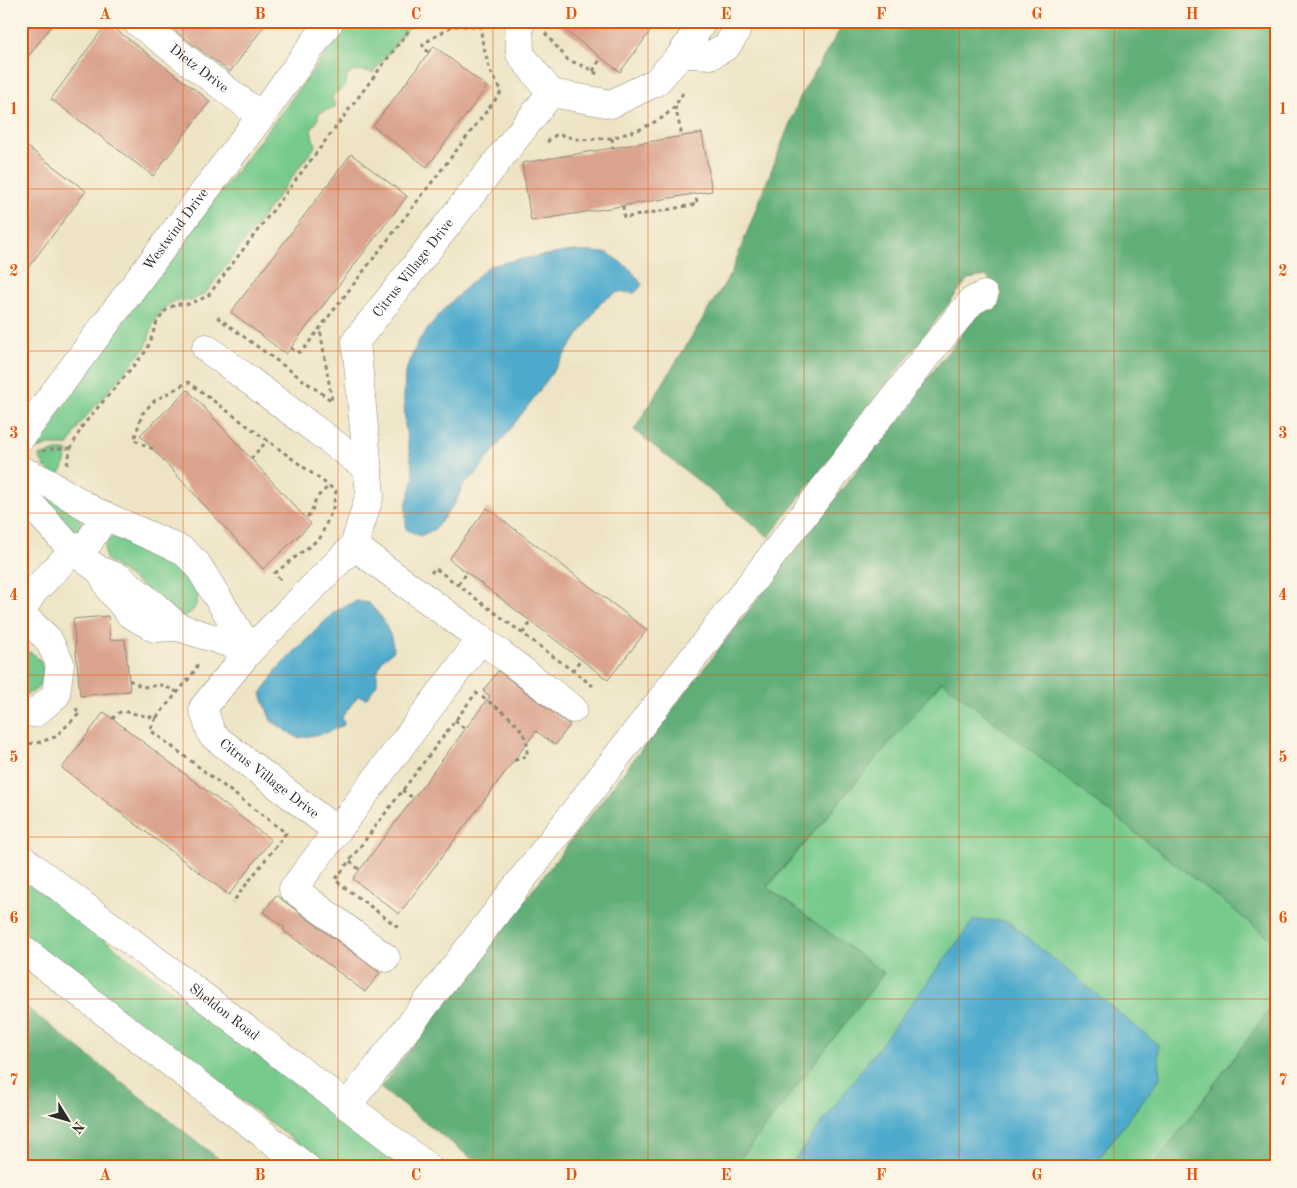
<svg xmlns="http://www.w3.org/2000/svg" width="1297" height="1188" viewBox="0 0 1297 1188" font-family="'Old Standard TT',serif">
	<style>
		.green { fill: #76ca8c; stroke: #507a5c }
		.forest { fill: #60ae78; stroke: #466c52 }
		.water { fill: #4eaacc; stroke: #3c6a7c }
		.building { fill: #daa38d }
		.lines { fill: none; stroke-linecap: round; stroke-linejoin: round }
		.minor-casing { stroke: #8c8878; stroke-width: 29 }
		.major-casing { stroke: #8c8878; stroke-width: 29 }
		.path { stroke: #8c8878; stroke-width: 3; stroke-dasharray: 4 4; stroke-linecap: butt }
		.minor { stroke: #fff; stroke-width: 28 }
		.major { stroke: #fff; stroke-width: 28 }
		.grid { fill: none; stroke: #df570e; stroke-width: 1; stroke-opacity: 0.55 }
		.labels { text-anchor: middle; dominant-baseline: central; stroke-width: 4.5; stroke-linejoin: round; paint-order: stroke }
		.street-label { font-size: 14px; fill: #2b2b2b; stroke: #fcf5e5 }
		.neatline { fill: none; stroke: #df570e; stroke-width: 2 }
		.grid-label { font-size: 16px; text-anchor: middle; font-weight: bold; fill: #df570e }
	</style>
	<rect width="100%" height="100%" fill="#fcf5e5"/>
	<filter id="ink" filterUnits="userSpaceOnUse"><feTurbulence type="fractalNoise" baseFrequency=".02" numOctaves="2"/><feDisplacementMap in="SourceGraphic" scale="10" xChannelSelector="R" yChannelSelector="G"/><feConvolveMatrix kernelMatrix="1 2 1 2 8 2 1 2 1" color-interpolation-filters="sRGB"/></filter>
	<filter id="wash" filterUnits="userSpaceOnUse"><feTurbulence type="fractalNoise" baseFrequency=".0096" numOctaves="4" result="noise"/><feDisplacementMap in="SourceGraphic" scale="20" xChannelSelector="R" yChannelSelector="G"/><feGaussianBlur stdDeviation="1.12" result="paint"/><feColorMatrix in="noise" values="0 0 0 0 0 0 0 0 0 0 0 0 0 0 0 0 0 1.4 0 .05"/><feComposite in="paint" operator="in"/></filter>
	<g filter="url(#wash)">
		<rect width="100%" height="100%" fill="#eee4c5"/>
		<path class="green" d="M351 21H413L373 73C364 70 352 68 347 78 346 81 346 84 344 86 340 91 335 92 332 98L335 104V107L319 113 317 121 311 130 313 139 316 145 206 293 191 301 182 300 175 301 168 305 159 314 153 324 146 347 79 425 69 445H49L38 449 39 440 42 430 260 140Z
			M57 451H68L63 469 56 478 44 466 39 456Z
			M27 481 76 515 83 523 82 526 78 531 72 530Z
			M114 536C119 537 124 537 129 539 146 545 190 569 196 585 198 590 198 596 197 600 195 610 191 614 182 617L106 559C103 548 104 543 114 536Z
			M21 650C51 653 51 693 21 695Z
			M942 680 1276 943V1001L1153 1167H1092L1160 1078 975 920 789 1167H734L884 973 767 888Z
			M21 878 164 984 402 1167H329L21 933Z"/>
		<path class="forest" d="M845 21H1276V943L942 681 767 887 884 973 734 1167H483L380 1088 972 321 1003 295 986 276 968 279 769 537 634 430 731 273 801 95Z
			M1276 1001V1167H1153Z
			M21 1003 229 1167H21Z"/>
		<path class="water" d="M573 251 608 253 631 270 642 285 635 293 618 292 602 301 540 390 476 474 463 485 456 502 435 529 420 536 406 529V506L414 478 405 426 404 398 405 372 419 340 437 317 463 290 489 266 521 259Z
			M356 601 369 603 382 618 391 637 394 651 382 660 377 673V684L367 698 358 696 342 717 344 725 326 733 298 738 271 721 261 694 278 668 334 612Z
			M974 920 1007 921 1158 1045 1160 1078 1092 1167H789Z"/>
		<g id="blocks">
			<path class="building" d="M21 21H55L21 66Z
				M162 21H268L230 72Z
				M553 21H658L620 72Z
				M107 23 210 101 153 176 51 99Z
				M434 46 487 87 427 167 373 126Z
				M702 133 712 191 531 221 522 163Z
				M21 142 86 191 21 277Z
				M351 154 407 196 286 354 231 312Z
				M188 390 311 524 263 569 140 435Z
				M487 508 647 630 608 680 449 559Z
				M108 616 110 640 125 639 130 691 80 696 73 619Z
				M498 671 564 721 570 725 555 745 536 731 399 914 353 879 490 696 483 691Z
				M104 712 271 840 229 895 62 768Z
				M276 895 380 973 365 992 283 930 285 928 263 912Z"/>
		</g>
	</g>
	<g filter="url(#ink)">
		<use href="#blocks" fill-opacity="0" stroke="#8c8878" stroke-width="1"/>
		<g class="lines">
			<g class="minor-casing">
				<g id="minor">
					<path id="s1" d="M136 21 261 116"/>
					<path d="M519 21 520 54 551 93 611 104 656 82 681 55 703 21"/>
					<path d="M681 55 691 54 711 55 727 46 736 32 737 21"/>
					<path d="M206 348 368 469"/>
					<path id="s2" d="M21 437 261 116 330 21"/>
					<path d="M21 470 43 480 94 511 182 550 197 564 250 650"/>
					<path d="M21 493 73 551 99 570 120 578 156 607 178 627"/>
					<path id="s3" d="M354 546 250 650 203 708 212 735 337 831 481 639 354 546 370 494 356 341 551 93"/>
					<path d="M101 572 111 591 130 614 154 628 178 627 250 650"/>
					<path d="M21 611 34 591 73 551 89 542 105 516"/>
					<path d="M21 614 48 639 60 663 56 695 35 713 21 712"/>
					<path d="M481 639 573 709"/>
					<path d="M337 831 293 889 386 958"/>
					<path d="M347 1106 931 350 972 301 984 295"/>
				</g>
			</g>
			<g class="major-casing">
				<g id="major">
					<path id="s4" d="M21 858 428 1167"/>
					<path d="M21 948 306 1167"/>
				</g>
			</g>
			<path class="path" d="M545 33 568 60 590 69 597 74
				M429 52 423 48V44L452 26H480
				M593 71 601 58
				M675 106 682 136
				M612 138 613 148V143
				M547 142 557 134 581 140 612 138 641 129 664 117 675 106 683 93
				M623 206 624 218 697 204 696 194
				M217 317 332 401 320 329
				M291 348 297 353 303 350 502 91 490 71 482 40 480 21
				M153 449 134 440 142 414 154 401 188 382 336 491 333 508 320 538 275 573 282 582
				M42 451 53 449 71 448
				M251 459 260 448 268 441
				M67 465 71 448 83 425 147 350 157 322 165 311 176 304H189L208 296 416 21
				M307 517 311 513 316 498 329 486
				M431 573 435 568 593 686
				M458 584 467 573
				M523 633 527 627 532 622
				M572 671 581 659
				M129 680 143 687 162 685 177 692
				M156 718 150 730 286 833 232 903
				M112 719 121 711 156 718 192 675 200 661
				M455 720 465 729
				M21 744 37 743 55 737 80 713 75 708
				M402 790 413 798
				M350 861 360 870
				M398 927 335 880 476 693C493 705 523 722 527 744 527 748 527 752 527 756L513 761"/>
			<use href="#minor" class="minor"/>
			<use href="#major" class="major"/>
		</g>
	</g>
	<path class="grid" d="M183 21V1167M338 21V1167M493 21V1167M648 21V1167M804 21V1167M959 21V1167M1114 21V1167M21 189H1276M21 351H1276M21 513H1276M21 675H1276M21 837H1276M21 999H1276"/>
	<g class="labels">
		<g class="street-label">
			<text stroke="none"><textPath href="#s1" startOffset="79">Dietz Drive</textPath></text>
			<text stroke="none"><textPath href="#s2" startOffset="259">Westwind Drive</textPath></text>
			<text stroke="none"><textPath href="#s3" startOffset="1106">Citrus Village Drive</textPath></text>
			<text stroke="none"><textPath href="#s3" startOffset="322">Citrus Village Drive</textPath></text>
			<text stroke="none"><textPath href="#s4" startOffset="255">Sheldon Road</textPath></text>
		</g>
	</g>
	<rect width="1297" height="1188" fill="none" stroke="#fcf5e5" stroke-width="55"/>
	<g transform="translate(68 1120) rotate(127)" stroke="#fcf5e5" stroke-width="4" paint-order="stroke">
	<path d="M0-4L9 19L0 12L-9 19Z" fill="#2b2b2b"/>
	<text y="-8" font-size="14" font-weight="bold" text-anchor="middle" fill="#2b2b2b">N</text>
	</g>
	<rect x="28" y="28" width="1242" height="1132" class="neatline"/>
	<g class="grid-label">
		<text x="105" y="19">A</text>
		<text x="260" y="19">B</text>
		<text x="416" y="19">C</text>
		<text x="571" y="19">D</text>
		<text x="726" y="19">E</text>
		<text x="881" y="19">F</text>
		<text x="1037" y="19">G</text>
		<text x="1192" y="19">H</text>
		<text x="14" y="114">1</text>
		<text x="1283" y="114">1</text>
		<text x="14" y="276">2</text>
		<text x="1283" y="276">2</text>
		<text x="14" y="438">3</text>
		<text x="1283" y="438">3</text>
		<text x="14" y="600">4</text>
		<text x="1283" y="600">4</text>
		<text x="14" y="762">5</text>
		<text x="1283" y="762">5</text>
		<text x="14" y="923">6</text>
		<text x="1283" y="923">6</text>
		<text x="14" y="1085">7</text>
		<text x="1283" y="1085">7</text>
		<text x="105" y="1180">A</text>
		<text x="260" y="1180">B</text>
		<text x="416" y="1180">C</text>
		<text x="571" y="1180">D</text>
		<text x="726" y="1180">E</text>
		<text x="881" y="1180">F</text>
		<text x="1037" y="1180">G</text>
		<text x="1192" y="1180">H</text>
	</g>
</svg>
